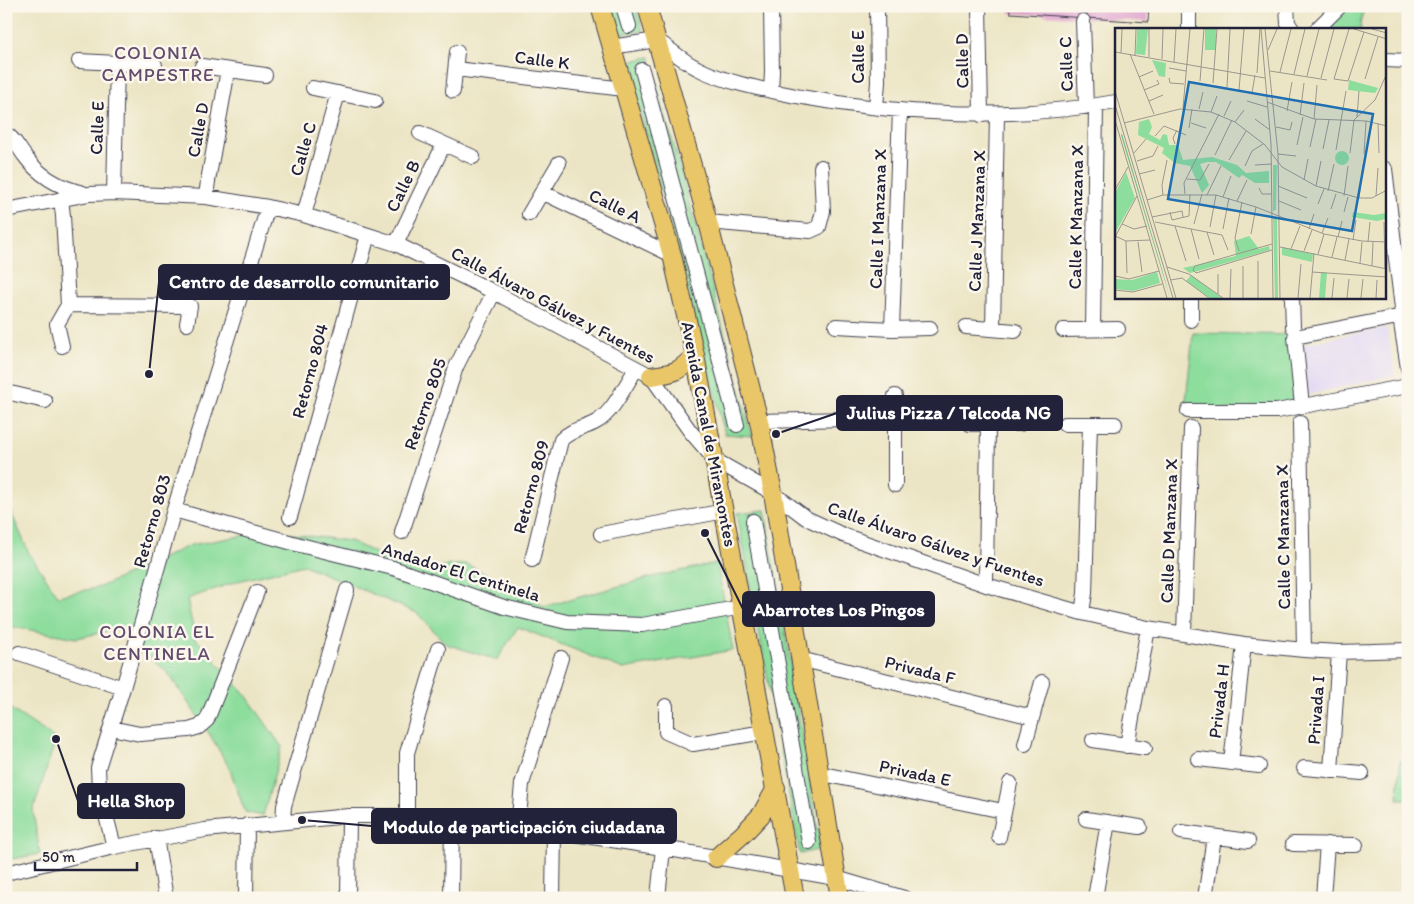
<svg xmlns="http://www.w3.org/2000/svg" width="1414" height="904" viewBox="0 0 1414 904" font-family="Itim,sans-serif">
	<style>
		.built { fill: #dfd5f5 }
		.green { fill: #8ddd9d; stroke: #58806c }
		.building { fill: #dc98ca }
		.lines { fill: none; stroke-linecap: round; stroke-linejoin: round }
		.minor-casing { stroke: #403f50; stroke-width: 16 }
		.major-casing { stroke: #403f50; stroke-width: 20 }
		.minor { stroke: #fff; stroke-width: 14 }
		.major { stroke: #e9c769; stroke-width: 18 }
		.labels { text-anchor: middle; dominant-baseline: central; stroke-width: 5; stroke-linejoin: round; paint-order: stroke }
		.street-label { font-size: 18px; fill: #22223b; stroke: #fbf7ec }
		.neighbourhood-label { font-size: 19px; letter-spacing: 1px; fill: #634b6d; stroke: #fbf7ec }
		.inset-road { fill: none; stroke: #9b978e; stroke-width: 1 }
		.view { fill: #1f6fb2; fill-opacity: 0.15; stroke: #1f6fb2; stroke-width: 2.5 }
		.inset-edge { fill: none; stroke: #22223b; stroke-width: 2.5 }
		.leader { fill: none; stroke: #22223b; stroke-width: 2 }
		.callout-dot { fill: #22223b; stroke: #fbf7ec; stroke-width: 2 }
		.callout { fill: #22223b; stroke: #22223b; stroke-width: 2 }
		.callout-label { font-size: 19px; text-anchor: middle; font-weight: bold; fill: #fff }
	</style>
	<rect width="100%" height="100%" fill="#fbf7ec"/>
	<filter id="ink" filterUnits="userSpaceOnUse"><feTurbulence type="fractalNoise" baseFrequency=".02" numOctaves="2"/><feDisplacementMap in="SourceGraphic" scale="10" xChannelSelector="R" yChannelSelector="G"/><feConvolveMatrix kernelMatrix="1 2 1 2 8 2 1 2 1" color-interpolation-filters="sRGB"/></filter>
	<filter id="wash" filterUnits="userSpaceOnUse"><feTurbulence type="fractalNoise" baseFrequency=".0096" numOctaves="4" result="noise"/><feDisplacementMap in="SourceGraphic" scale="20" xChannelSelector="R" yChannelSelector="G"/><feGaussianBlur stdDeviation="1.12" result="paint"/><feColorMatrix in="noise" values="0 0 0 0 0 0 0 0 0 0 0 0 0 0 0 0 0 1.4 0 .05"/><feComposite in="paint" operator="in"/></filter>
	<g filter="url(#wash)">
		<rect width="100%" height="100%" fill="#ece5c5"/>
		<path class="built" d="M1387 327 1395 375 1308 395 1304 344Z"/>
		<path class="green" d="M609 6H635L643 31 617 34Z
			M1351 6H1365L1360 24 1361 29H1326Z
			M650 57 752 436 725 434 627 62Z
			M1193 333 1299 335 1293 409 1185 410Z
			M6 501 29 553 58 596 100 587 191 545 268 531 350 541 409 569 466 564 519 589 544 607 652 577 717 563 733 650 623 669 518 627 497 660 446 644 417 613 304 565 238 581 187 599 195 638 246 695 282 747 263 816 245 812 229 767 210 735 168 673 118 629 77 638 6 626Z
			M765 510 821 849 800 854 737 513Z
			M6 706 56 739 33 811 40 854 6 860Z
			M1400 761H1408V799H1398Z"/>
		<g id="blocks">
			<path class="building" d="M1009 6H1149L1148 22 1010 13Z"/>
		</g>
	</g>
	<g filter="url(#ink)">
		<use href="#blocks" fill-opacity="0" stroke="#403f50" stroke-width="1"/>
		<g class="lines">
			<g class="minor-casing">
				<path id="minor" d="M623 6 629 26
					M979 6 981 115
					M1189 6V29
					M1287 6 1288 23 1292 29
					M1083 21 1086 107
					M1317 29 1340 6
					M611 47 657 40C670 49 683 61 697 68 723 82 766 90 796 96 901 115 1010 121 1116 102
					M1385 60 1408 61
					M79 61 155 65
					M202 66 265 75
					M456 69 624 89
					M642 70 737 425
					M313 88 375 101
					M453 91 457 52
					M771 91 772 72 771 6
					M876 107 878 82 877 6
					M420 133 473 157
					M6 134C15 139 18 147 24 155 39 176 58 187 83 193
					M1385 169 1402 308 1400 317 1408 368
					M542 192 672 255
					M114 193 117 64
					M206 197 208 181 228 70
					M61 199 63 216 68 305 57 324 62 346
					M6 210 89 194 114 193 206 197 268 207 304 215 368 235 396 244 494 292 651 376 690 431 715 460 773 493 806 518 843 535 986 585 1082 613 1148 628 1244 644 1304 650 1339 652 1408 650
					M529 214 559 163
					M304 215 338 93
					M708 222 810 231 819 227 823 211 821 167
					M396 244 444 144
					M1191 298V320
					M1292 298 1293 327
					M68 305 190 306 187 324
					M836 326 892 329 930 328
					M966 327 1015 331
					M892 329 900 110
					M993 329 997 114
					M1093 329 1096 106
					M1063 330 1118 329
					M6 392 45 401
					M1302 406 1295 337 1408 315
					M1188 411H1277L1408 386
					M759 421 896 418
					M1300 423 1304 650
					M970 424H1020
					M1065 424H1115
					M895 485V396
					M174 510 300 545 393 568 504 607 567 622 642 625 742 607
					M290 517 368 235
					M753 521 809 842
					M402 532 456 367 494 292
					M601 534 725 511
					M532 560 561 440C571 429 584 429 596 422 612 414 626 384 636 369
					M986 585 988 424
					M1082 613 1085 593 1090 424
					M1184 634 1191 428
					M19 653 123 688
					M800 659 1032 717
					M666 706V732L693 744 764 732
					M111 728 140 734 189 730 199 727 207 720 257 592
					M1093 740 1145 748
					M1025 744 1042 682
					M1127 746 1148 628
					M1198 759 1259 766
					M1231 763 1244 644
					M1304 768 1362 773
					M1331 771 1339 652
					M818 773 1003 811
					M407 816V753L438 649
					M1086 819 1140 827
					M283 821 284 806 347 590
					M518 828 522 784 561 658
					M1181 832 1248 841
					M999 837 1010 783
					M156 838 166 898
					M1293 844 1356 845
					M114 847 99 788 98 768 123 688 174 510 268 207
					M6 873 114 847 205 830 349 816H407L554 831 663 848 836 878 904 898
					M246 898 247 825
					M348 898 349 816
					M451 898 452 820
					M553 898 554 831
					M658 898 663 848
					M1095 898 1108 822
					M1205 898 1214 837
					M1323 898 1327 844"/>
			</g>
			<g class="major-casing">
				<path id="major" d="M600 6 672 255 695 355 795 898
					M647 6 708 222 759 421 773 493 840 898
					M651 376C674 373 678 373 695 355
					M716 858 743 834 761 815 776 788"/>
			</g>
			<use href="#minor" class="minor"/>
			<use href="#major" class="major"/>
		</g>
	</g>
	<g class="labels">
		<g class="street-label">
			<text transform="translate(858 57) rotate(-90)">Calle E</text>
			<text transform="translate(542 60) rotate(7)">Calle K</text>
			<text transform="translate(962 61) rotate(-91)">Calle D</text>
			<text transform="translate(1066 64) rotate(-92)">Calle C</text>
			<text transform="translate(97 128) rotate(-88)">Calle E</text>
			<text transform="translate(198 130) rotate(-80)">Calle D</text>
			<text transform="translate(303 149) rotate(-74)">Calle C</text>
			<text transform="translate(403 186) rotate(-64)">Calle B</text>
			<text transform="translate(615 206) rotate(26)">Calle A</text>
			<text transform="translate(1076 217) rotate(-89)">Calle K Manzana X</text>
			<text transform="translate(878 219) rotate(-88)">Calle I Manzana X</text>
			<text transform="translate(977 221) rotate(-88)">Calle J Manzana X</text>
			<text transform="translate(553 305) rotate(28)">Calle Álvaro Gálvez y Fuentes</text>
			<text transform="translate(310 371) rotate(-75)">Retorno 804</text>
			<text transform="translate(425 404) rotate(-71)">Retorno 805</text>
			<text transform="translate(709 434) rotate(79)">Avenida Canal de Miramontes</text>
			<text transform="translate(531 487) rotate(-75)">Retorno 809</text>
			<text transform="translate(152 521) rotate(-74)">Retorno 803</text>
			<text transform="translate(1169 531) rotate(-88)">Calle D Manzana X</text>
			<text transform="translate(1283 537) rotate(-91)">Calle C Manzana X</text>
			<text transform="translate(936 544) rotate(19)">Calle Álvaro Gálvez y Fuentes</text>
			<text transform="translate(461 572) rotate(17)">Andador El Centinela</text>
			<text transform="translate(920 670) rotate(14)">Privada F</text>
			<text transform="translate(1219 701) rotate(-83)">Privada H</text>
			<text transform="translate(1316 710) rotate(-86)">Privada I</text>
			<text transform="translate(915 773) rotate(12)">Privada E</text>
		</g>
		<g class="neighbourhood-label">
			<text x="158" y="52">COLONIA<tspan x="158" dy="22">CAMPESTRE</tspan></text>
			<text x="157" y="631">COLONIA EL<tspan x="157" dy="22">CENTINELA</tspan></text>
		</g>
	</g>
	<g transform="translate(1115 28)">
		<rect width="271" height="271" fill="#ece5c5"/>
		<path d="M22 1H33L30 27 21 26ZM90 1H101V22H90ZM37 32 51 35 50 49 44 48ZM234 52 263 60 262 62 260 65 233 62ZM34 91 37 99 34 106 45 112 48 106 52 107 54 117H63L68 132 97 129 122 137 131 145 154 143V155H140L127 147 124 150 101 134H92L85 136 94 157 87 165 75 138 60 135 47 125 49 120 23 107 24 94ZM220 130a7 7 0 1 1 14 0a7 7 0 1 1-14 0ZM158 137H162L161 182 158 183ZM11 144 20 170 0 205V165ZM238 184 259 187 271 185V191L262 193 237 189ZM158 189H162L163 270H160ZM134 208 144 221 154 218 155 222 83 243 75 245 68 240 121 228 119 213ZM167 219 198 226 197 234 167 227ZM42 244 45 255 18 263 0 261V251L17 252ZM206 244 212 245 210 270H204ZM76 247 107 270H95L71 253Z" fill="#8ddd9d"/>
		<path d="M7 106 47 241 55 270 6 107Z" fill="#72bc84"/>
		<path class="inset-road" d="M146 1 156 116 158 270M150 1 163 126 165 270M234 1 219 51 233 53 249 4M239 1 272 11M257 1 272 5M153 22 162 1M0 24 150 50M6 25 7 1M15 26 39 86M20 27 21 1M34 29V1M47 31 48 1M59 34 61 1M54 40 71 43M155 43 212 52M165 44 176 1M142 45 145 1M179 46 190 1M192 48 204 1M24 49 38 43M54 50 55 55 69 56M206 50 219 1M250 51 263 9M85 53 89 1M98 55 102 1M112 59 115 1M29 62 44 56 42 52M124 62 129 1M0 63 61 270M137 65 140 47M34 73 48 67M132 73 152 79M152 74 199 91 251 93 272 98M0 77 58 270M68 80 75 1M84 81 88 64M172 83 177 54M96 84 102 68M185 87 189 55M109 88 116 73M242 89 244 63M140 91 155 102M199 91 202 57M0 92 52 270M120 94 129 82M9 95 65 81 96 84 120 94 150 117 167 139 201 158 244 170H257L272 162M76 95 91 100M263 95 264 125M161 99 175 102 177 94M74 100 77 81M40 108 49 98 71 107M60 116 58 110 62 102M182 117 188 89M195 119 201 91M208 121 214 92M221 122 231 63M19 125 31 111M235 125 239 92 260 72 272 45M163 126 181 128M249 126 251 93M100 127 117 92M114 132 131 103M22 133 38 128 43 118M140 137 157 136M130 138 137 123 148 116M24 146 40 142M72 151 85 152 94 136M189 152 193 131M163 158 192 170M201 158 206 133M144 160 147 166H157M0 162 13 139M213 163 219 136M70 166 69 155 104 86M48 167 47 157 52 132M92 167 106 138M229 168 233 138M261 168 263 140M108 169 116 148M244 170 248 137M32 172 48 167H101L141 179 209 206 247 213 272 214M122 173 132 152M164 173 186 182M203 176 209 161M216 181 221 166M55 184 57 192 74 188 75 166M229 184 233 169M37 189 67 183 68 189M40 194 107 207 113 222M269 194 270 241M7 196 19 201 32 198M79 196 87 166M60 198 71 233M95 199 101 167M76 201 84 231M108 201 114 170M194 201 199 186M92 204 99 227M207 205 213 190M136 206 141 179M0 208 11 213 35 212M0 209 22 168M223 209 227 193M238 212 241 192M11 213 12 245M23 214 27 244M253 214 255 194M165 219 272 241M176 221 185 198M157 222 81 245 78 242 80 238 157 216M124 223 120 210 127 174M189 223 197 202M203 226 209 206M217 229 222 209M230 232 234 211M143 233V270M245 235 247 214M128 238V270M257 238 258 214M52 239 74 246 108 270M197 244 272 249M0 248 14 251 44 243M56 252 67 250 94 270M0 262 18 264 47 256M103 266V246M115 270 116 241M183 270 186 236M195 270 199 225M217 270 219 250M232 270 234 251M246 270 248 251M261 270 262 252"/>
		<path class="view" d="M74 54 258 86 237 203 53 171Z"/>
		<rect width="271" height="271" class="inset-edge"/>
	</g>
	<path class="leader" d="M149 374L159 282M776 434L837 413M705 533L743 609M56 739L78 801M302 820L372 826"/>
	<g class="callout-dot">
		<circle cx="149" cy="374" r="5"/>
		<circle cx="776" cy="434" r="5"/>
		<circle cx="705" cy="533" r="5"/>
		<circle cx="56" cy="739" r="5"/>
		<circle cx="302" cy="820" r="5"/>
	</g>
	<g class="callout">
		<rect x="159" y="265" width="290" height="34" rx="5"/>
		<rect x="837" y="396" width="225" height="34" rx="5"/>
		<rect x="743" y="592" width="191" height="34" rx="5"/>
		<rect x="78" y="784" width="106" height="34" rx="5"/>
		<rect x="372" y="809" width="304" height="34" rx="5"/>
	</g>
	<g class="callout-label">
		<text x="304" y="288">Centro de desarrollo comunitario</text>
		<text x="949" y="419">Julius Pizza / Telcoda NG</text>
		<text x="839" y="616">Abarrotes Los Pingos</text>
		<text x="131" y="807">Hella Shop</text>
		<text x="524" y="833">Modulo de participación ciudadana</text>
	</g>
	<rect width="1414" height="904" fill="none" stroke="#fbf7ec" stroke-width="25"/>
	<path d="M35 862v8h102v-8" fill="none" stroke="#22223b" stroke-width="2.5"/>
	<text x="42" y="862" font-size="15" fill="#22223b" stroke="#fbf7ec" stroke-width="4" paint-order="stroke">50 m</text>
</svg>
